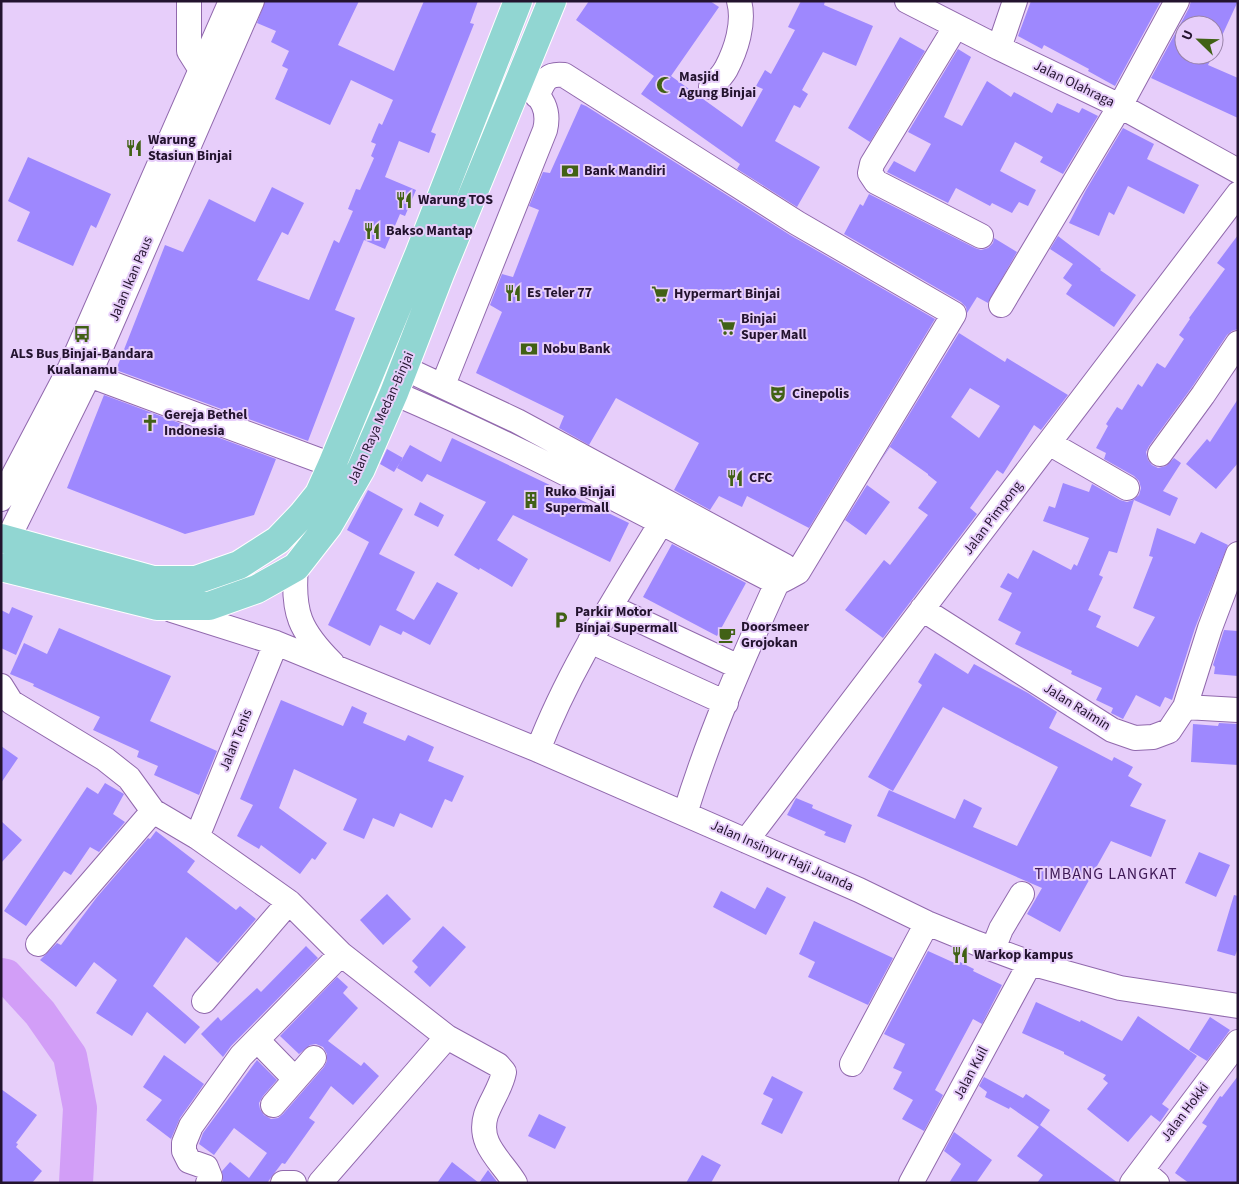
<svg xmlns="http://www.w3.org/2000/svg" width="1239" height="1184" viewBox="0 0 1239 1184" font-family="'Source Sans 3',sans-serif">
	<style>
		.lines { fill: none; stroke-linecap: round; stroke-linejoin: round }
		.river { stroke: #d29ef7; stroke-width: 34 }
		.building { fill: #9e88fe; fill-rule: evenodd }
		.minor-casing { stroke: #9169ad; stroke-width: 26 }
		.major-casing { stroke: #fff; stroke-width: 30 }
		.minor { stroke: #fff; stroke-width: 24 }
		.major { stroke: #91d6d2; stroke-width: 28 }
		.labels { text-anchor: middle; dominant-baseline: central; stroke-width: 4; stroke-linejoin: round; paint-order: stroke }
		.poi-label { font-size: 14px; font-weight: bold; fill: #23132e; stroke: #e7cefa; text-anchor: start }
		.street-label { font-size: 14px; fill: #23132e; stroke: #e7cefa }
		.quarter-label { font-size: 16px; letter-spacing: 1px; fill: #3d1755; stroke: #e7cefa }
	</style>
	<rect width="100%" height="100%" fill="#e7cefa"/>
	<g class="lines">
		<path class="river" d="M1 975 6 976 40 1013 70 1056 80 1108 76 1183"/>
	</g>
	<path class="building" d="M265 1H359L338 45 394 71 424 1H478L470 23 474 24 431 132 436 134 429 153 399 141 385 177 416 190 405 216 400 214 385 249 364 240 335 310 355 318 308 441 116 370 165 245 183 252 209 199 255 222 272 187 304 203 288 235 282 232 257 280 309 300 334 240 339 243 353 211 348 209 356 189 360 190 374 158 371 156 376 144 371 142 379 123 382 125 393 100 351 80 330 125 275 99 288 69 282 66 289 51 271 42 276 31 257 23Z
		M589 1H710L719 7 671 76 742 127 763 89 756 86 765 70 771 74 795 30 788 27 801 1H825L824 5 873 26 856 66 823 52 802 90 808 94 800 108 794 105 775 141 820 167 797 207 737 169 740 164 641 94 654 76 576 20Z
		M1031 1H1161L1115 86 1088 71 1089 69 1044 45 1042 49 1018 36Z
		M1191 1H1238L1214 53V25H1184V55H1213L1208 65 1238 78V118L1151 78 1189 8Z
		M900 37 925 51 870 142 848 128Z
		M958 49 971 57 944 117 962 126 987 81 1011 97 1014 92 1052 113 1057 103 1079 113 1082 108 1098 116 1063 174 1040 162 1043 157 1015 142 1000 171 1036 190 1028 206 1019 202 1012 213 992 203 990 206 956 188 948 203 887 172 894 161 915 172 931 144 908 132Z
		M581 104 586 106 790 235 935 319 809 528 747 496 742 507 719 496 710 510 674 490 699 443 616 398 589 445 559 428 564 416 476 373 502 312 490 305 502 274 513 277 539 210 529 206 543 172 550 173Z
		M1123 128 1154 144 1147 159 1199 185 1184 214 1128 186 1114 215 1109 212 1099 236 1069 223 1086 190Z
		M28 157 111 194 96 228 91 225 73 266 17 241 30 212 8 201Z
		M869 194 975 248 981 250 988 248 993 243 994 238 1017 252 988 303 977 297 967 313 966 307 961 302 844 234 860 204 863 206Z
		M1238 235V329L1232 331 1227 335 1192 387 1149 446 1146 452 1148 460 1152 465 1158 468 1166 466 1174 458 1181 463 1163 491 1178 498 1170 516 1134 500 1117 553 1109 551 1099 575 1103 577 1088 610 1101 616 1096 627 1138 647 1155 617 1133 608 1153 557 1149 556 1157 528 1195 544 1201 532 1228 545 1195 628 1172 700 1165 697 1160 707 1136 695 1123 719 1111 713 1113 708 1096 700 1102 688 1071 674 1072 671 1015 644 1021 632 998 620 1012 593 1000 587 1008 573 1018 579 1033 550 1071 570 1074 564 1077 566 1089 538 1043 521 1049 506 1055 508 1063 483 1089 492 1092 484 1120 500 1127 502 1133 500 1139 495 1141 488 1139 481 1134 476 1104 459 1106 453 1096 448 1108 426 1106 424 1117 407 1122 410 1138 384 1142 387 1157 363 1165 368 1184 339 1179 335 1190 319 1189 318 1225 269 1217 263Z
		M1058 236 1101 269 1100 270 1136 295 1114 327 1066 294 1072 285 1063 278 1073 264 1050 249Z
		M959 333 1005 362 1007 358 1068 395 1041 430 1034 425 1003 474 997 470 970 508 977 514 883 638 845 610 884 560 890 565 928 515 918 508 937 482 928 475V474L890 447 880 462ZM970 388 1000 406 979 438 951 417Z
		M104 395 276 459 254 515 185 534 67 488Z
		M1238 399V463L1216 489 1186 464 1207 439 1210 442Z
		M452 438 629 523 610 562 513 515 497 540 528 559 512 587 480 568 479 570 454 555 486 502 427 474 422 482 397 468 410 445 441 462Z
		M387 449 403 458 394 472 380 464Z
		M867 485 890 502 866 535 845 520Z
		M368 490 403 509 379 554 415 572 396 610 414 620 437 582 458 593 430 645 403 631 401 635 380 625 370 646 328 625 369 542 347 530Z
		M420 502 444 515 438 527 414 515Z
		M672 544 746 583 717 636 643 597Z
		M12 607 33 616 16 655 1 648V610L9 614Z
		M59 628 171 676 150 721 217 751 199 795 154 775 158 766 137 757 139 751 93 730 100 717 33 686 34 684 10 674 24 643 47 654Z
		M1224 630 1238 631V676L1214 674 1215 667 1213 665Z
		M935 653 968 674 974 664 1028 693 1057 712 1049 728 1112 761 1114 757 1133 767 1128 776 1142 784 1130 806 1166 820 1151 857 1111 841 1060 932 1027 914 1042 888 877 816 889 790 955 819 964 799 982 808 973 827 1017 846 1058 767 943 707 893 791 868 777 922 685 918 682Z
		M281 700 343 726 352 706 367 713 363 723 405 741 408 735 434 747 428 761 464 776 452 802 445 799 432 828 400 813 394 827 373 818 364 839 343 830 357 799 294 769 279 808 327 843 315 860 312 858 300 874 261 845 259 849 237 836 253 805 240 799Z
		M1219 723 1238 724V765L1191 762 1193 724 1218 726Z
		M1 746 18 758 1 783Z
		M105 783 124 794 113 814 125 822 99 852 90 847 71 875 64 871 26 926 4 911 87 787 98 794Z
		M796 798 813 805 812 808 852 825 845 843 824 835 826 832 787 815Z
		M1 821 22 840 1 863Z
		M156 831 195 861 187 872 236 910 240 906 256 919 218 963 186 937 153 986 200 1027 185 1044 147 1012 132 1036 96 1013 117 980 94 962 76 987 40 960 57 943 61 945 97 897 148 838 150 839Z
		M1199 852 1230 865 1216 897 1185 883Z
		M767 887 786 897 766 935 713 907 721 891 755 909Z
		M387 894 411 919 383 945 360 920Z
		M1234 895 1238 896V948L1235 956 1217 951Z
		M814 921 893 958 868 1005 808 977 815 962 799 954Z
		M443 926 466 947 430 987 414 972 418 967 412 961Z
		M306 946 318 958 231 1046 223 1057 201 1034 218 1017 221 1021 257 988 261 992Z
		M928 951 959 965 960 962 974 969 973 971 1002 985 982 1024 973 1019 935 1090 943 1095 924 1131 902 1119 913 1100 893 1089 902 1072 893 1068 905 1044 884 1034Z
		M337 977 348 987 343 993 358 1008 328 1041 361 1066 364 1062 379 1076 353 1105 331 1086 309 1118 315 1122 285 1164 282 1163 267 1183H223L222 1171 230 1162 249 1178 267 1153 234 1128 214 1155 199 1144 203 1133 257 1060 277 1080 263 1096 259 1103 260 1109 264 1115 271 1119 278 1118 283 1114 324 1067 327 1061V1054L323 1047 316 1044 310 1045 299 1054 280 1036Z
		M1036 1002 1080 1022 1081 1020 1122 1041 1138 1016 1197 1056 1162 1104 1169 1109 1160 1122 1151 1115 1128 1142 1087 1109 1108 1083 1103 1079 1106 1075 1064 1054V1052L1022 1033Z
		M1210 1017 1230 1030 1207 1061 1189 1050Z
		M164 1055 204 1084 180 1118 171 1139 146 1120 162 1100 143 1087Z
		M772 1076 803 1092 782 1134 761 1124 773 1099 763 1094Z
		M1238 1076V1183H1189L1175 1173 1207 1126 1202 1123 1220 1096 1222 1097Z
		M984 1077 1023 1098 1026 1094 1050 1110 1040 1125 1118 1183H1037L1043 1175 1017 1156 1039 1127 1010 1107 1009 1109 985 1097 987 1092 979 1086Z
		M1 1089 37 1115 16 1143 18 1144 16 1147 42 1171 32 1183H1Z
		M539 1114 566 1127 555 1149 528 1136Z
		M954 1132 992 1160 976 1183H949L961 1164 944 1151Z
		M702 1155 721 1165 711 1183H686Z
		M452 1162 479 1183 488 1170 498 1183H437Z"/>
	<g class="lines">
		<g class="minor-casing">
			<path id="minor" d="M189 1V51L201 70
				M907 1 999 48 1120 106 1238 171
				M956 26 872 164 870 173 876 182 981 236
				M999 48 1015 1
				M711 87C716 82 722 76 726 69 736 50 745 23 739 1
				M537 96C544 81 546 73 564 75L797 223 954 314 798 572 787 578
				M1001 305 1120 106 1177 1
				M404 368 517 421 785 566 788 571 787 578 777 583C743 658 709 735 685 814
				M89 375 332 465
				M443 385 545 130C550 110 542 97 526 84
				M394 393C525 449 651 518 777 583
				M1049 443 1127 488
				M1160 454 1203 395 1238 343
				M1 499 70 368 231 1
				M1 553 89 375 252 1
				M296 567C292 613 300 631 332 663
				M611 607 739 667
				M922 609 1112 730 1135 738 1153 737 1169 731 1185 707 1210 628 1238 554
				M172 610 276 643 538 750 859 890 927 923 976 943 1030 963 1120 988 1238 1006
				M590 641 726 703
				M1 686 11 702 105 759 129 778 153 811 197 837 289 902 341 954 447 1037 498 1065 504 1072C501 1088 491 1100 486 1115 477 1144 501 1160 515 1183
				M1185 707 1238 710
				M538 750C569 669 617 596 661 523
				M197 837 276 643
				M746 841 1238 194
				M38 944 153 811
				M993 949 1001 929 1022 894
				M204 1001 289 902
				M257 1040 295 1079
				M852 1064 927 923
				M273 1105 314 1058
				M1142 1170 1157 1183
				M208 1183 210 1177 206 1167 189 1161 184 1151V1143L191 1126 241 1056 341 954
				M283 1183H294
				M320 1183 447 1037
				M911 1183 1030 963
				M1132 1183 1238 1042"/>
		</g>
		<g class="major-casing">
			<path id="major" d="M1 538 153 580H196L239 565 278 540 302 515 319 494 332 465 419 254 518 1
				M1 567 157 606H209L257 589 296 567 328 526 361 469 394 393 440 274 552 1"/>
		</g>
		<use href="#minor" class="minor"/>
		<use href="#major" class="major"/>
	</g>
	<defs>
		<g id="mosque-bare" transform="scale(1.35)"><path d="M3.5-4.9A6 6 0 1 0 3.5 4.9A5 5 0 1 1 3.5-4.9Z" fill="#416115" stroke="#e7cefa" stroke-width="2.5" paint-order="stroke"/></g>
		<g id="restaurant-bare" transform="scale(1.35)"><path d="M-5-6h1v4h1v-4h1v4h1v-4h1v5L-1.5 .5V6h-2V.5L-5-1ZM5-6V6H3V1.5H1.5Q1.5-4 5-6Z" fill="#416115" stroke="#e7cefa" stroke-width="2.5" paint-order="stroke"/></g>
		<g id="bank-bare" transform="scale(1.35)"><path d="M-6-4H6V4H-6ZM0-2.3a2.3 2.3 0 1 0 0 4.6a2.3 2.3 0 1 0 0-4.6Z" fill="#416115" stroke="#e7cefa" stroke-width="2.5" paint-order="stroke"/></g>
		<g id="supermarket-bare" transform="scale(1.35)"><path d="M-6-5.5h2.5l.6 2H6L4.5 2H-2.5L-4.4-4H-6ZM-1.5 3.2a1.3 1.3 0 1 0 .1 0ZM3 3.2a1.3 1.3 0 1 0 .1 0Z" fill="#416115" stroke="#e7cefa" stroke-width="2.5" paint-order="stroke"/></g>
		<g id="bus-bare" transform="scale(1.35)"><path d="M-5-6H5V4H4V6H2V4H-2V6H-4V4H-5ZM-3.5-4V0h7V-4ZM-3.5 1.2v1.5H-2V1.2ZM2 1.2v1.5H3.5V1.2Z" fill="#416115" stroke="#e7cefa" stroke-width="2.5" paint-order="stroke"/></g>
		<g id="theatre-bare" transform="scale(1.35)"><path d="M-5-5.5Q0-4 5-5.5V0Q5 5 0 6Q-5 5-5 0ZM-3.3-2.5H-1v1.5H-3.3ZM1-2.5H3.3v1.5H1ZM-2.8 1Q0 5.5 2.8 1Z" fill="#416115" stroke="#e7cefa" stroke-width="2.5" paint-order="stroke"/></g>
		<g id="church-bare" transform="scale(1.35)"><path d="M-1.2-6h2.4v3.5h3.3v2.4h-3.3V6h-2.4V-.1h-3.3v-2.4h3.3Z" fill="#416115" stroke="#e7cefa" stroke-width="2.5" paint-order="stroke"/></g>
		<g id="building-bare" transform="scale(1.35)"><path d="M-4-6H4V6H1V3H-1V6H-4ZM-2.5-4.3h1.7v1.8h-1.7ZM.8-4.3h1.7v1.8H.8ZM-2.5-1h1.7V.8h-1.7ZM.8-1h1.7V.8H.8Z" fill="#416115" stroke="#e7cefa" stroke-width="2.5" paint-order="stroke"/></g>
		<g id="parking-bare" transform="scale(1.35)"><path d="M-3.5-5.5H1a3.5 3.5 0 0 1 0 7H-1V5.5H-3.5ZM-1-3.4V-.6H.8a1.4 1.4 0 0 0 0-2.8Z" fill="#416115" stroke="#e7cefa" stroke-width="2.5" paint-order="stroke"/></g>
		<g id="cafe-bare" transform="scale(1.35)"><path d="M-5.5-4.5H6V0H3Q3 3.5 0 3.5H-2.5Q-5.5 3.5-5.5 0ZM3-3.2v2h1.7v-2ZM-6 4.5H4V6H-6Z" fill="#416115" stroke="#e7cefa" stroke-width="2.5" paint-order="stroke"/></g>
	</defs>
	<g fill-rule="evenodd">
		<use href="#mosque-bare" x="665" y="85"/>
		<use href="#restaurant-bare" x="134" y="148"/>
		<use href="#bank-bare" x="570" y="171"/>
		<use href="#restaurant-bare" x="404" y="200"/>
		<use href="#restaurant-bare" x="372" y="231"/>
		<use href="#restaurant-bare" x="513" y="293"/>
		<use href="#supermarket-bare" x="660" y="294"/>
		<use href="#supermarket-bare" x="727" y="327"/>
		<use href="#bus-bare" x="82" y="334"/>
		<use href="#bank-bare" x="529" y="349"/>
		<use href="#theatre-bare" x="778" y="394"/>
		<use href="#church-bare" x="150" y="423"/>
		<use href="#restaurant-bare" x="735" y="478"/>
		<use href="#building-bare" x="531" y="500"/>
		<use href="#parking-bare" x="561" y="620"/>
		<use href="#cafe-bare" x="727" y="635"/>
		<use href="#restaurant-bare" x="960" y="955"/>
	</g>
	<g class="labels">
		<g class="poi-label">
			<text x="679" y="77">Masjid<tspan x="679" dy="16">Agung Binjai</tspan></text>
			<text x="148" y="140">Warung<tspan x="148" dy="16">Stasiun Binjai</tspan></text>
			<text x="584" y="171">Bank Mandiri</text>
			<text x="418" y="200">Warung TOS</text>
			<text x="386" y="231">Bakso Mantap</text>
			<text x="527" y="293">Es Teler 77</text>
			<text x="674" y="294">Hypermart Binjai</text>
			<text x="741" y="319">Binjai<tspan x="741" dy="16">Super Mall</tspan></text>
			<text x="543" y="349">Nobu Bank</text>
			<text x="82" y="354" text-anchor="middle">ALS Bus Binjai-Bandara<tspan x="82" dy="16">Kualanamu</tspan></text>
			<text x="792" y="394">Cinepolis</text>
			<text x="164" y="415">Gereja Bethel<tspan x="164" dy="16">Indonesia</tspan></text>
			<text x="749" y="478">CFC</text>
			<text x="545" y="492">Ruko Binjai<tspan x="545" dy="16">Supermall</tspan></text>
			<text x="575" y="612">Parkir Motor<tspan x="575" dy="16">Binjai Supermall</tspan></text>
			<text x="741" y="627">Doorsmeer<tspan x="741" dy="16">Grojokan</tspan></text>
			<text x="974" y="955">Warkop kampus</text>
		</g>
		<g class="street-label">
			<text transform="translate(1074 84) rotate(26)">Jalan Olahraga</text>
			<text transform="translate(131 279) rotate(-67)">Jalan Ikan Paus</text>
			<text transform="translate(381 418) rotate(-66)">Jalan Raya Medan-Binjai</text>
			<text transform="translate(993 518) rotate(-53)">Jalan Pimpong</text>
			<text transform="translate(1077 707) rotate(32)">Jalan Raimin</text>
			<text transform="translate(236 740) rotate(-68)">Jalan Tenis</text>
			<text transform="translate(782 856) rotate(24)">Jalan Insinyur Haji Juanda</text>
			<text transform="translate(971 1073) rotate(-62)">Jalan Kuil</text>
			<text transform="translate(1185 1112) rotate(-53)">Jalan Hokki</text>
		</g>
		<g class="quarter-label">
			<text x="1106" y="874">TIMBANG LANGKAT</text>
		</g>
	</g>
	<rect width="1239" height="1184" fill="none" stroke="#23132e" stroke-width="5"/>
	<g transform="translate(1199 40) rotate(293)"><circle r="24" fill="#e7cefa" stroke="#9983a8"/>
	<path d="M0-4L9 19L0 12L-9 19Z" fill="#416115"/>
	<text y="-8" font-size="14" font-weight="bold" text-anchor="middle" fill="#23132e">U</text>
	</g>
</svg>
